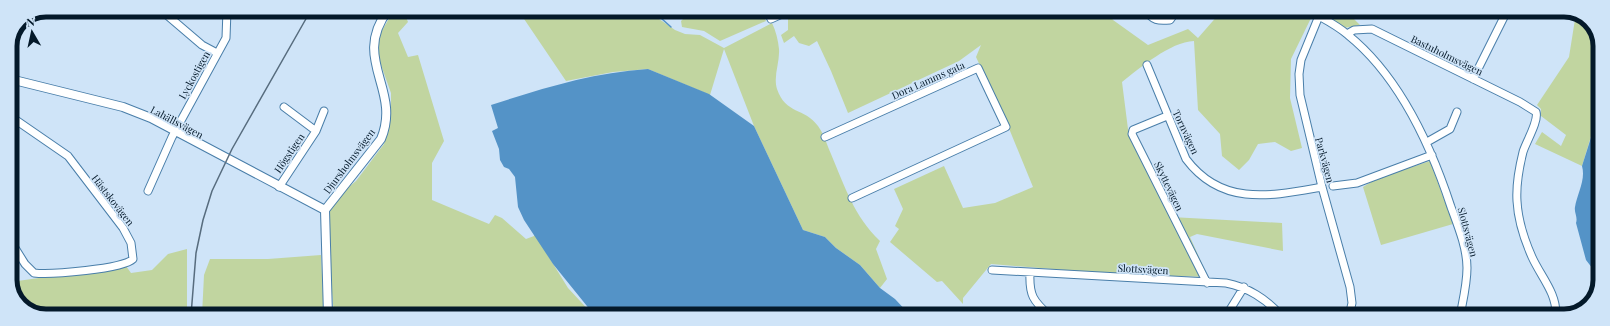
<svg xmlns="http://www.w3.org/2000/svg" width="1610" height="326" viewBox="0 0 1610 326" font-family="'Playfair Display',serif">
	<style>
		.green { fill: #c1d5a0 }
		.water { fill: #5493c7 }
		.lines { fill: none; stroke-linecap: round; stroke-linejoin: round }
		.stream { stroke: #5493c7; stroke-width: 1.5 }
		.minor-casing { stroke: #497ea9; stroke-width: 9 }
		.tertiary-casing { stroke: #497ea9; stroke-width: 10 }
		.minor { stroke: #fff; stroke-width: 7 }
		.tertiary { stroke: #fff; stroke-width: 8 }
		.rail { stroke: #576c7e; stroke-width: 1.5 }
		.labels { text-anchor: middle; dominant-baseline: central; stroke-width: 3.5; stroke-linejoin: round; paint-order: stroke }
		.street-label { font-size: 10px; fill: #04192a; stroke: #cfe4f8 }
		.rim { fill: none; stroke: #04192a; stroke-width: 5 }
	</style>
	<rect width="100%" height="100%" fill="#cfe4f8"/>
	<path class="green" d="M394 10H403L408 22 398 33 408 57 418 55 444 141 432 163V200L489 224 495 215 502 218 526 239 534 236V233L568 288 594 316 334 315 326 224 331 206 344 191 356 181 384 144 391 118V93L376 51 377 39Z
		M518 10H646L675 30 685 34 700 35 724 48 772 23C776 31 778 40 779 49 780 62 773 76 777 89 786 115 804 107 818 126 824 134 827 145 831 154 845 187 854 216 880 241L876 249 887 279 880 288 860 265 836 248 825 237 803 230 754 126 724 49 710 95 648 69 613 72 566 81Z
		M725 10H761L766 21 720 41 704 31 682 27 681 21 686 16 706 17Z
		M795 10H1106L1113 20 1148 45 1188 29 1198 38 1219 14 1230 11H1302L1312 16 1291 59 1290 98 1302 148 1291 151 1275 142 1258 144 1249 160 1239 170 1222 156 1220 134 1198 110 1194 41C1170 42 1140 68 1122 82L1128 129 1143 162 1171 217 1282 223 1283 251 1197 234 1190 237 1208 277 1113 274 991 264 963 298V304L942 281 937 282 890 242 899 229 895 226 903 209 894 189 944 166 963 208 995 203 1033 187 1008 126 976 57 981 45 959 61 848 113 831 71 817 41 809 46 799 43 794 36 784 43 781 35 788 30V13Z
		M1325 11H1346L1360 25 1344 28 1326 16Z
		M1576 13 1590 21 1600 42V132L1592 133 1582 166 1535 144 1542 132 1561 146 1566 135 1541 116V109L1537 105 1569 57Z
		M1430 161 1453 224 1381 245 1363 187 1376 179Z
		M187 249V315H39L19 304 10 284V282L126 266 131 273 152 270 168 254Z
		M321 255 324 315H202L204 275 210 259H268Z"/>
	<path class="water" d="M648 69 709 94 754 126 803 230 825 237 836 248 860 265 880 288 895 299 911 316H595L553 264 524 220 518 207 515 177 509 169 504 167 500 160 499 149 492 131 498 128 491 105C544 88 591 73 648 69Z
		M1600 109 1599 271 1596 273 1586 260 1576 223C1578 217 1574 213 1575 207 1577 194 1586 180 1582 166Z"/>
	<g class="lines">
		<path class="stream" d="M652 10 671 27"/>
		<g class="minor-casing">
			<path id="minor" d="M161 10 202 45 217 53
				M767 10 771 19 791 10
				M1146 10C1153 21 1158 21 1170 20L1177 10
				M1310 11C1322 18 1337 25 1348 35 1399 76 1431 146 1451 207 1458 226 1467 248 1467 268 1467 284 1463 300 1460 316
				M1321 11 1301 60 1299 74 1300 95 1322 187 1350 287 1352 303 1349 316
				M1347 34 1354 30 1372 29 1520 102 1536 112C1539 121 1526 142 1523 152 1519 168 1516 185 1517 201 1518 220 1524 239 1532 257 1541 277 1557 293 1556 316
				M1147 65 1186 159C1222 207 1271 196 1322 187
				M1473 79 1507 11
				M284 107 316 131
				M10 116 68 156 123 228 131 243 133 259C123 269 50 275 34 273L25 264 10 240
				M1167 116 1133 130 1132 134 1207 283
				M825 137 978 68 1006 127 852 198
				M1427 142 1450 129 1457 112
				M1333 186 1357 183 1432 155
				M279 187 316 131 324 111
				M148 191 172 137 226 38 227 10
				M992 270 1226 283C1247 287 1267 299 1281 316
				M1030 273C1029 295 1033 301 1050 316
				M1226 316 1244 287"/>
		</g>
		<g class="tertiary-casing">
			<path id="tertiary" d="M10 79 123 107 151 118 325 210
				M328 315 325 210 381 139C402 89 351 60 388 10"/>
		</g>
		<use href="#minor" class="minor"/>
		<use href="#tertiary" class="tertiary"/>
		<path class="rail" d="M191 315 196 253 203 220 212 191 232 149 311 10"/>
	</g>
	<g class="labels">
		<g class="street-label">
			<text transform="translate(1447 55) rotate(26)">Bastuholmsvägen</text>
			<text transform="translate(194 75) rotate(-61)">Lyckostigen</text>
			<text transform="translate(928 80) rotate(-24)">Dora Lamms gata</text>
			<text transform="translate(177 122) rotate(28)">Lahällsvägen</text>
			<text transform="translate(1186 132) rotate(65)">Tornvägen</text>
			<text transform="translate(289 153) rotate(-56)">Högstigen</text>
			<text transform="translate(1325 160) rotate(75)">Parkvägen</text>
			<text transform="translate(349 161) rotate(-53)">Djursholmsvägen</text>
			<text transform="translate(1169 186) rotate(64)">Skyttevägen</text>
			<text transform="translate(113 200) rotate(52)">Hästskovägen</text>
			<text transform="translate(1468 232) rotate(75)">Slottsvägen</text>
			<text transform="translate(1143 269) rotate(3)">Slottsvägen</text>
		</g>
	</g>
	<path d="M0 0H1610V326H0ZM46 17H1564A29 29 0 0 1 1593 46V280A29 29 0 0 1 1564 309H46A29 29 0 0 1 17 280V46A29 29 0 0 1 46 17Z" fill="#cfe4f8" fill-rule="evenodd"/>
	<path class="rim" d="M46 17H1564A29 29 0 0 1 1593 46V280A29 29 0 0 1 1564 309H46A29 29 0 0 1 17 280V46A29 29 0 0 1 46 17Z"/>
	<g transform="translate(32 32) rotate(351)" stroke="#cfe4f8" stroke-width="3" paint-order="stroke">
	<path d="M0-3L7 15L0 10L-7 15Z" fill="#04192a"/>
	<text y="-6" font-size="11" font-weight="bold" text-anchor="middle" fill="#04192a">N</text>
	</g>
</svg>
